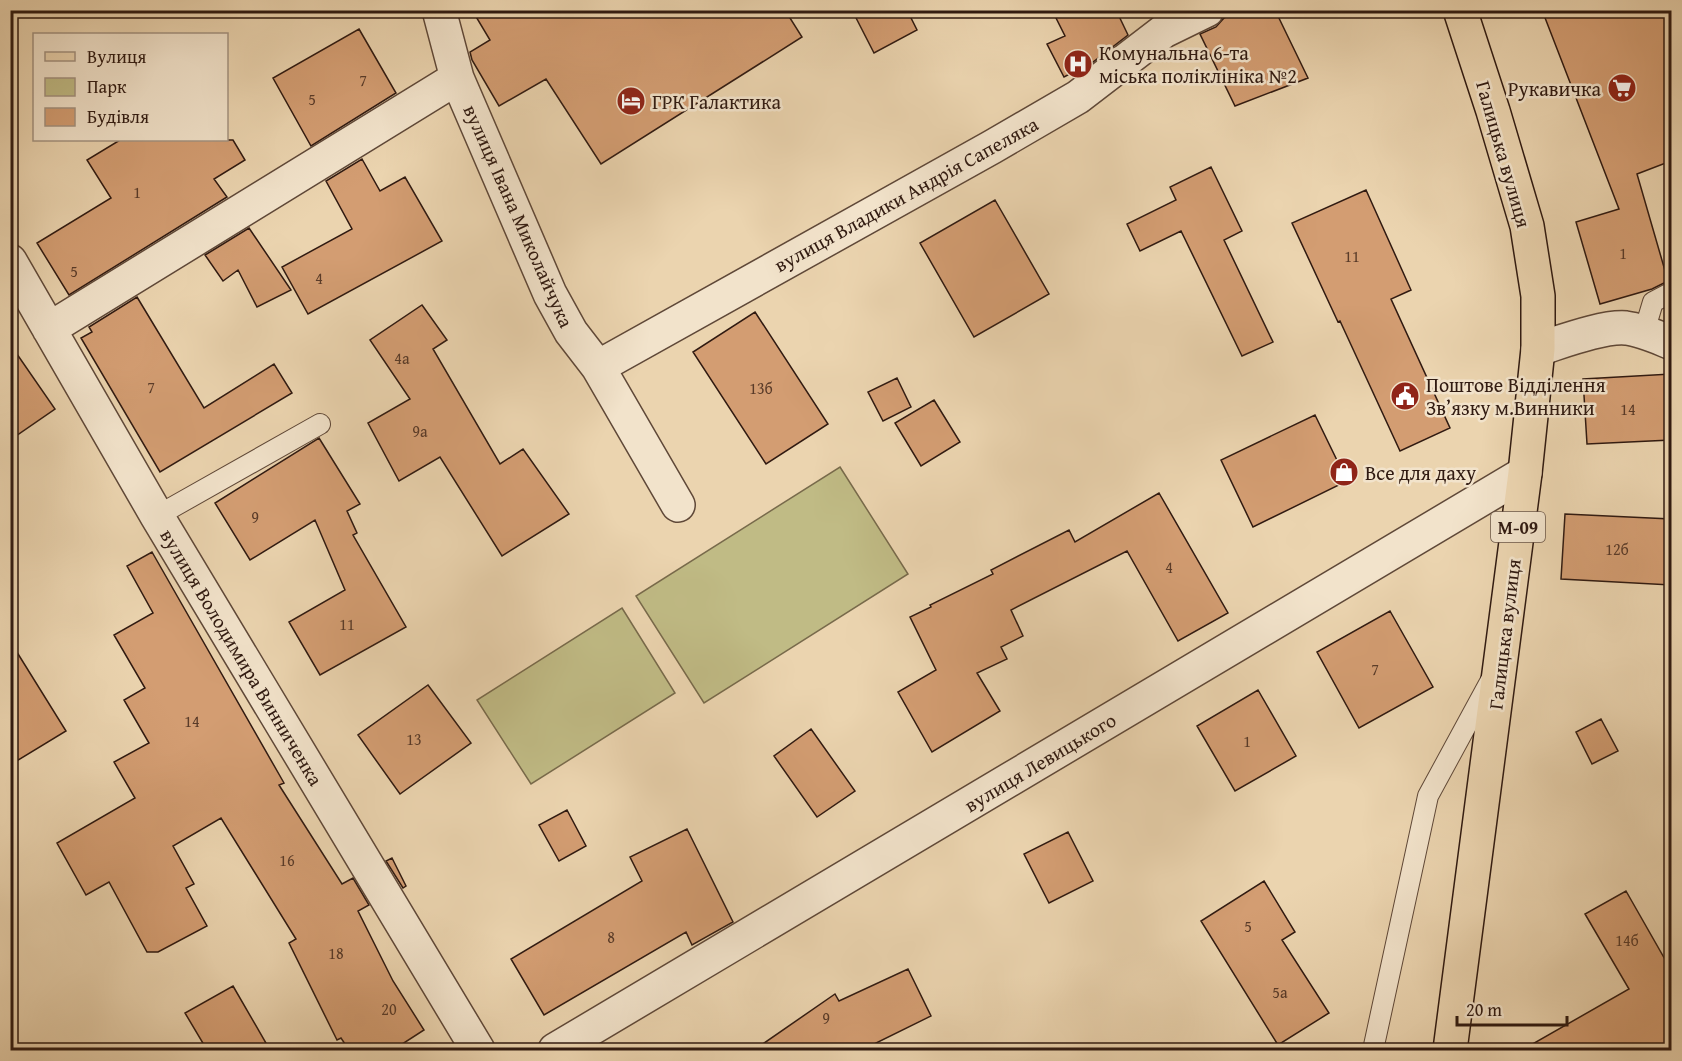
<svg xmlns="http://www.w3.org/2000/svg" width="1682" height="1061" viewBox="0 0 1682 1061" font-family="'Gentium Book Plus',serif">
	<style>
		.green { fill: #c0bb85; stroke: #786a4b; stroke-width: 1.5 }
		.building { fill: #d39d72; stroke: #301a11; stroke-width: 1.5 }
		.lines { fill: none; stroke-linecap: round; stroke-linejoin: round }
		.service-casing { stroke: #5f4838; stroke-width: 22 }
		.minor-casing { stroke: #5f4838; stroke-width: 36 }
		.primary-casing { stroke: #301a11; stroke-width: 36 }
		.service { stroke: #f2e3cb; stroke-width: 20 }
		.minor { stroke: #f2e3cb; stroke-width: 33 }
		.primary { stroke: #ebd4af; stroke-width: 33 }
		.labels { text-anchor: middle; dominant-baseline: central; stroke-width: 5; stroke-linejoin: round; paint-order: stroke }
		.number-label { font-size: 16px; fill: #593b29 }
		.shield { fill: #f2e3cb; stroke: #6a5649; stroke-width: 1.5 }
		.shield-label { font-size: 18px; font-weight: bold; fill: #301a11 }
		.poi-label { font-size: 20px; fill: #301a11; stroke: #f2e3cb; text-anchor: start }
		.street-label { font-size: 20px; fill: #301a11; stroke: #f2e3cb }
	</style>
	<rect width="100%" height="100%" fill="#ebd4af"/>
	<filter id="stains"><feTurbulence type="fractalNoise" baseFrequency=".00333" numOctaves="4"/><feColorMatrix values="0 0 0 0 .2 0 0 0 0 .09 0 0 0 0 .02 0 0 0 .5 -.17"/></filter>
	<radialGradient id="worn" r=".72"><stop offset=".6" stop-color="#630" stop-opacity="0"/><stop offset="1" stop-color="#630" stop-opacity=".3"/></radialGradient>
	<path class="green" d="M840 467 908 574 704 703 636 596Z
		M622 608 675 693 531 784 477 700Z"/>
	<path class="building" d="M472 10H785L802 37 601 164 546 79 499 106 472 60 470 52 490 40Z
		M852 10H907L917 30 874 53Z
		M1052 10H1116L1128 35 1093 62 1064 77 1047 44 1065 36Z
		M1239 10H1275L1308 78 1235 106 1200 34 1216 27 1224 18Z
		M1542 10H1671V161L1637 174 1668 281 1652 289 1600 304 1576 222 1619 209Z
		M359 29 396 93 311 146 273 78Z
		M120 140H233L245 160 214 179 227 197 69 295 37 243 111 198 87 160Z
		M362 159 380 191 405 177 442 241 308 314 282 267 352 229 326 181Z
		M1211 167 1242 231 1224 240 1273 342 1242 356 1181 231 1140 251 1127 224 1176 200 1170 187Z
		M1366 190 1411 290 1391 299 1450 428 1400 451 1340 321 1338 322 1292 223Z
		M995 200 1049 294 974 337 920 243Z
		M249 228 291 290 257 307 238 270 223 281 205 255Z
		M137 297 204 408 274 364 292 393 160 472 81 338 92 332 89 327Z
		M422 305 447 340 433 349 500 464 523 449 569 514 502 556 440 457 399 481 368 423 410 399 370 340Z
		M755 312 828 424 766 464 693 352Z
		M10 344 55 409 10 440Z
		M1671 374V440L1587 444 1583 379Z
		M897 378 911 407 883 421 868 392Z
		M934 400 960 442 921 466 895 423Z
		M1315 415 1347 481 1253 527 1221 460Z
		M319 438 360 504 347 511 357 533 353 535 406 627 320 675 289 622 345 590 315 520 250 560 215 503Z
		M1159 493 1228 613 1178 641 1127 551 1011 610 1023 636 1001 647 1007 659 977 673 1000 711 932 752 898 692 936 670 910 617 931 607 930 605 993 574 991 570 1069 530 1075 542Z
		M1565 514 1671 519V585L1561 579Z
		M152 552 284 783 279 785 342 884 353 878 369 905 358 911 393 981 424 1030 393 1050H349L341 1038 337 1040 289 943 296 939 221 818 173 846 194 884 186 888 207 926 158 952H147L109 882 86 895 57 843 135 798 114 762 149 743 124 700 145 688 114 635 153 613 127 566Z
		M1390 611 1433 687 1359 728 1317 652Z
		M10 641 66 731 10 765Z
		M428 685 471 743 400 794 358 735Z
		M1258 690 1296 756 1235 791 1197 726Z
		M1601 719 1618 751 1592 764 1576 732Z
		M811 729 855 791 817 817 774 756Z
		M567 810 586 846 559 861 539 825Z
		M687 829 733 922 692 945 686 932 544 1015 511 959 642 881 630 857Z
		M1068 832 1093 881 1049 903 1024 854Z
		M392 858 406 886 403 888 386 861Z
		M1264 881 1295 932 1282 940 1329 1013 1278 1045 1201 921Z
		M1626 891 1671 970V1044L1661 1050H1522L1629 989 1585 914Z
		M908 969 931 1016 862 1050H754L835 994 839 1001Z
		M233 986 270 1050H207L185 1013Z"/>
	<g class="lines">
		<g class="service-casing">
			<path id="service" d="M1644 332 1653 302 1672 292
				M157 516 320 424
				M1373 1050 1428 796 1491 680"/>
		</g>
		<g class="minor-casing">
			<path id="minor" d="M439 10 457 78 550 294 571 332 598 367 678 505
				M10 261 157 516 478 1050
				M49 329 457 78
				M1538 349C1561 342 1603 326 1626 328 1642 330 1657 337 1672 343
				M598 367 992 147 1078 97 1164 31 1207 10
				M555 1050 1525 473"/>
		</g>
		<g class="primary-casing">
			<path id="primary" d="M1450 1050 1525 473 1538 349V296L1527 226 1493 111 1460 10"/>
		</g>
		<use href="#service" class="service"/>
		<use href="#minor" class="minor"/>
		<use href="#primary" class="primary"/>
	</g>
	<defs>
		<g id="hospital-disc" transform="scale(1.5)"><circle r="9.5" fill="#8f2418" stroke="#f2e3cb"/><path d="M-5-5h3v3.5h4V-5h3V5h-3V1.5h-4V5h-3Z" fill="#fff"/></g>
		<g id="supermarket-disc" transform="scale(1.5)"><circle r="9.5" fill="#8f2418" stroke="#f2e3cb"/><path d="M-6-5.5h2.5l.6 2H6L4.5 2H-2.5L-4.4-4H-6ZM-1.5 3.2a1.3 1.3 0 1 0 .1 0ZM3 3.2a1.3 1.3 0 1 0 .1 0Z" fill="#fff"/></g>
		<g id="hotel-disc" transform="scale(1.5)"><circle r="9.5" fill="#8f2418" stroke="#f2e3cb"/><path d="M-6-4.5h1.5V1H6V5H4.5V3h-9V5H-6ZM-4 0a1.8 1.8 0 1 1 3.6 0ZM.5 0V-2.5h3Q6-2.5 6 0Z" fill="#fff"/></g>
		<g id="civic-disc" transform="scale(1.5)"><circle r="9.5" fill="#8f2418" stroke="#f2e3cb"/><path d="M-.6-6.5H3V-4.5H.6V-3L4-1V1h2V6H-6V1h2V-1L-.6-3ZM-1.2 2.5V6h2.4V2.5Z" fill="#fff"/></g>
		<g id="shop-disc" transform="scale(1.5)"><circle r="9.5" fill="#8f2418" stroke="#f2e3cb"/><path d="M-5-2.5h2.3a2.7 3.5 0 0 1 5.4 0H5L5.5 6h-11ZM-1.5-2.5h3a1.5 2.3 0 0 0-3 0Z" fill="#fff"/></g>
	</defs>
	<g fill-rule="evenodd">
		<use href="#hospital-disc" x="1078" y="64"/>
		<use href="#supermarket-disc" x="1622" y="88"/>
		<use href="#hotel-disc" x="631" y="101"/>
		<use href="#civic-disc" x="1405" y="396"/>
		<use href="#shop-disc" x="1344" y="472"/>
	</g>
	<g class="labels">
		<g class="number-label">
			<text x="363" y="80">7</text>
			<text x="312" y="99">5</text>
			<text x="137" y="192">1</text>
			<text x="1623" y="253">1</text>
			<text x="1352" y="256">11</text>
			<text x="74" y="271">5</text>
			<text x="319" y="278">4</text>
			<text x="402" y="358">4а</text>
			<text x="151" y="387">7</text>
			<text x="761" y="388">13б</text>
			<text x="1628" y="409">14</text>
			<text x="420" y="431">9а</text>
			<text x="255" y="517">9</text>
			<text x="1617" y="549">12б</text>
			<text x="1169" y="567">4</text>
			<text x="347" y="624">11</text>
			<text x="1375" y="669">7</text>
			<text x="192" y="721">14</text>
			<text x="414" y="739">13</text>
			<text x="1247" y="741">1</text>
			<text x="287" y="860">16</text>
			<text x="1248" y="926">5</text>
			<text x="611" y="937">8</text>
			<text x="1627" y="940">14б</text>
			<text x="336" y="953">18</text>
			<text x="1280" y="992">5а</text>
			<text x="389" y="1009">20</text>
			<text x="826" y="1018">9</text>
		</g>
		<rect class="shield" x="1491" y="512" width="54" height="30" rx="4.5"/>
		<g class="shield-label">
			<text x="1518" y="527">М-09</text>
		</g>
		<g class="poi-label">
			<text x="1099" y="52">Комунальна 6-та<tspan x="1099" dy="23">міська поліклініка №2</tspan></text>
			<text x="1601" y="88" text-anchor="end">Рукавичка</text>
			<text x="652" y="101">ГРК Галактика</text>
			<text x="1426" y="384">Поштове Відділення<tspan x="1426" dy="23">Зв’язку м.Винники</tspan></text>
			<text x="1365" y="472">Все для даху</text>
		</g>
		<g class="street-label">
			<text transform="translate(1504 154) rotate(74)">Галицька вулиця</text>
			<text transform="translate(906 194) rotate(-29)">вулиця Владики Андрія Сапеляка</text>
			<text transform="translate(519 216) rotate(66)">вулиця Івана Миколайчука</text>
			<text transform="translate(1504 634) rotate(-83)">Галицька вулиця</text>
			<text transform="translate(242 657) rotate(59)">вулиця Володимира Винниченка</text>
			<text transform="translate(1040 762) rotate(-31)">вулиця Левицького</text>
		</g>
	</g>
	<rect width="1682" height="1061" fill="none" stroke="#ebd4af" stroke-width="36"/>
	<rect x="12" y="12" width="1658" height="1037" fill="none" stroke="#301a11" stroke-width="3"/>
	<rect x="18" y="18" width="1646" height="1025" fill="none" stroke="#301a11" stroke-width="1.5"/>
	<rect x="33" y="33" width="195" height="108" fill="#f2e3cb" stroke="#a49381" stroke-width="1.5"/>
	<rect x="45" y="52" width="30" height="9" fill="#ebd4af" stroke="#a49381" stroke-width="1.5"/>
	<text x="87" y="63" font-size="18" fill="#301a11">Вулиця</text>
	<rect x="45" y="78" width="30" height="18" fill="#c0bb85" stroke="#a49381" stroke-width="1.5"/>
	<text x="87" y="93" font-size="18" fill="#301a11">Парк</text>
	<rect x="45" y="108" width="30" height="18" fill="#d39d72" stroke="#a49381" stroke-width="1.5"/>
	<text x="87" y="123" font-size="18" fill="#301a11">Будівля</text>
	<path d="M1457 1016v9h110v-9" fill="none" stroke="#301a11" stroke-width="3"/>
	<text x="1466" y="1016" font-size="18" fill="#301a11" stroke="#f2e3cb" stroke-width="4.5" paint-order="stroke">20 m</text>
	<rect width="100%" height="100%" filter="url(#stains)"/>
	<rect width="100%" height="100%" fill="url(#worn)"/>
</svg>
